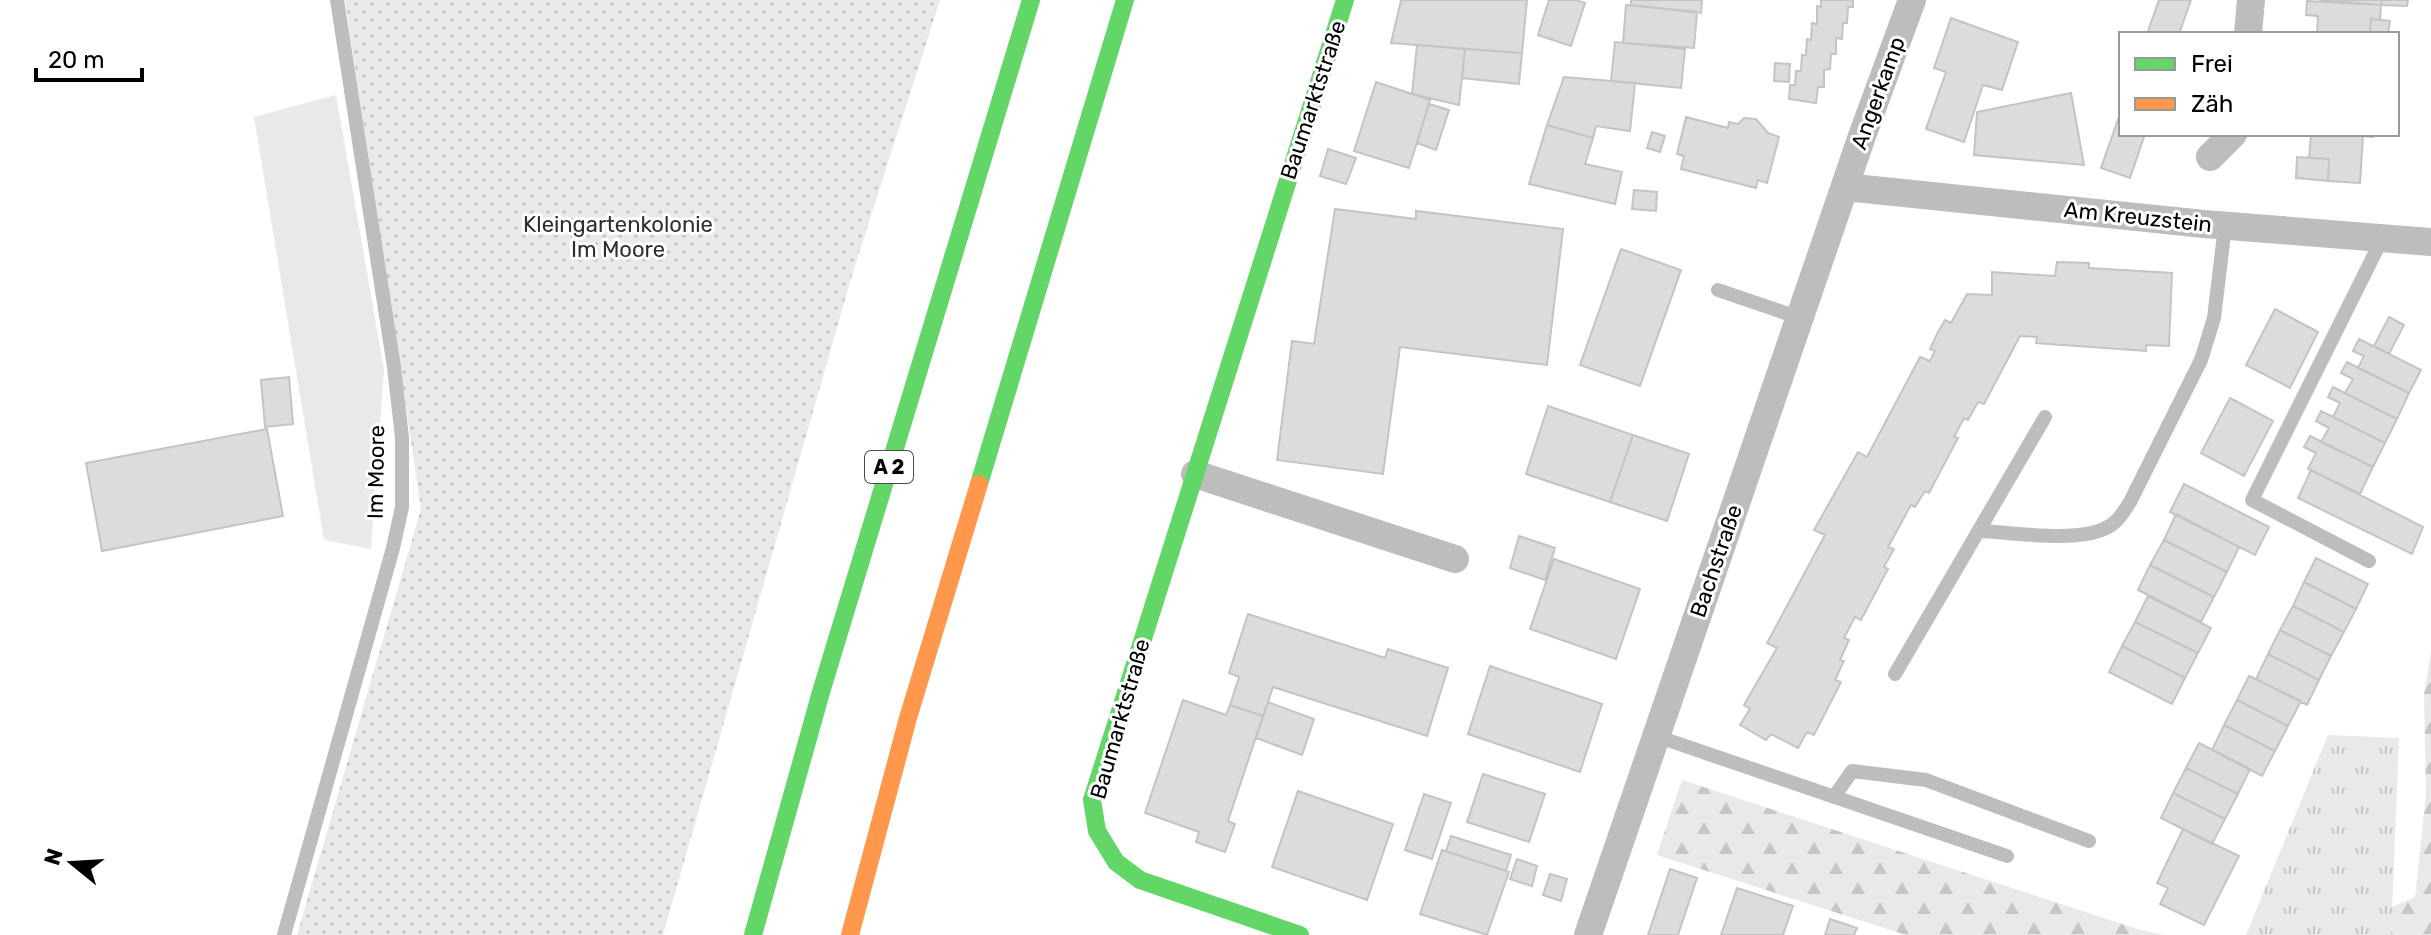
<svg xmlns="http://www.w3.org/2000/svg" width="2431" height="935" viewBox="0 0 2431 935" font-family="Rubik,sans-serif">
	<style>
		.grass { fill: #e9e9e9 }
		.forest { fill: url(#forest-firs) }
		.park { fill: url(#park-tufts) }
		.garden { fill: url(#garden-dots) }
		.building { fill: #dcdcdc; stroke: #c4c4c4; stroke-width: 2 }
		.lines { fill: none; stroke-linecap: round; stroke-linejoin: round }
		.lane { stroke: #bdbdbd; stroke-width: 14 }
		.street { stroke: #bdbdbd; stroke-width: 28 }
		.fast { stroke: #63d668; stroke-width: 18 }
		.slow { stroke: #ff974d; stroke-width: 18 }
		.labels { text-anchor: middle; dominant-baseline: central; stroke-width: 6; stroke-linejoin: round; paint-order: stroke }
		.shield { fill: #fff; stroke: #4c4c4c; stroke-width: 2 }
		.shield-label { font-size: 20px; font-weight: bold; fill: #000 }
		.street-label { font-size: 22px; fill: #000; stroke: #fff }
		.park-label { font-size: 22px; fill: #2e2e2e; stroke: #fff }
	</style>
	<defs>
		<pattern id="forest-firs" width="22" height="20" patternUnits="userSpaceOnUse" patternTransform="scale(2)"><rect width="22" height="20" fill="#e9e9e9"/><path d="M5 1l3.5 6h-7zM16 11l3.5 6h-7z" fill="#c6c6c6"/></pattern>
		<pattern id="park-tufts" width="24" height="20" patternUnits="userSpaceOnUse" patternTransform="scale(2)"><rect width="24" height="20" fill="#e9e9e9"/><path d="M3 7l-1-3M5 7V3M7 7l1-3M15 17l-1-3M17 17v-4M19 17l1-3" fill="none" stroke="#c6c6c6"/></pattern>
		<pattern id="garden-dots" width="8" height="8" patternUnits="userSpaceOnUse" patternTransform="scale(2)"><rect width="8" height="8" fill="#e9e9e9"/><path d="M2 2h.1M6 6h.1" fill="none" stroke="#c6c6c6" stroke-width="1.8" stroke-linecap="round"/></pattern>
	</defs>
	<rect width="100%" height="100%" fill="#fff"/>
	<path class="grass" d="M336 95 384 370 371 549 324 540 254 117Z"/>
	<path class="forest" d="M2431 652V935H2391L2392 907 2415 897 2426 796 2424 694Z
		M1682 780 2137 929 2164 935H1906L1657 855Z"/>
	<path class="park" d="M2328 735 2399 738 2391 935H2246Z"/>
	<path class="garden" d="M345 0H940L853 272 663 935H297L421 509Z"/>
	<path class="building" d="M1401 0H1527L1522 53 1391 43Z
		M1549 0H1576L1585 3 1571 46 1538 35Z
		M1631 0H1702L1701 13 1631 5Z
		M1821 0H1853V7H1848L1847 23H1843L1842 39 1836 38V54H1831L1830 69 1824 70V87H1818L1816 103 1789 99 1790 85H1795L1796 71H1801L1802 55H1806L1807 39 1811 40 1812 23 1817 24V6L1821 7Z
		M2159 0H2191L2179 34H2147Z
		M2319 0H2382L2381 5Z
		M2382 0H2408L2407 6 2381 5Z
		M2307 1 2381 5 2380 20 2371 19 2370 34H2317L2318 16 2306 15Z
		M1626 5 1697 12 1694 48 1623 43Z
		M1951 18 2018 42 2002 90 1983 85 1964 142 1926 129 1946 72 1934 68Z
		M2371 19 2390 21 2388 34H2370Z
		M1615 42 1685 49 1681 88 1611 81Z
		M1417 45 1465 49 1459 105 1412 94Z
		M1465 49 1522 53 1519 84 1462 78Z
		M1775 63 1790 64 1789 82 1774 81Z
		M1564 77 1635 83 1630 131 1596 126 1593 138 1547 125Z
		M1376 82 1430 100 1409 168 1354 151Z
		M2071 93 2084 165 1974 155 1977 112Z
		M1429 104 1449 110 1436 150 1417 143Z
		M2121 111V134H2145L2130 178 2101 168Z
		M1686 117 1728 128 1729 122 1738 124 1744 118 1756 119 1768 133 1779 137 1767 183 1758 180 1756 188 1681 169 1684 156 1677 154Z
		M1547 125 1593 138 1585 164 1622 172 1615 204 1529 184Z
		M1652 132 1665 136 1660 152 1647 148Z
		M2311 134H2373V137L2363 136 2360 183 2328 181 2329 159 2309 158Z
		M1328 149 1356 158 1346 184 1320 176Z
		M2297 157 2329 159 2328 181 2296 178Z
		M1634 190 1657 192 1656 211 1632 209Z
		M1335 209 1416 219V211L1563 229 1547 365 1400 347 1383 474 1277 460 1292 341 1314 344Z
		M1621 249 1681 270 1640 386 1580 365Z
		M2057 262 2089 263V268L2172 273 2169 346 2146 345V351L2036 343 2037 337 2020 336 1984 404 1978 402 1968 420 1964 418 1954 437 1958 438 1929 493 1925 491 1915 507 1911 505 1888 547 1894 549 1884 567 1888 569 1861 620 1855 617 1844 638 1849 640 1840 660 1844 661 1835 680 1841 682 1814 735 1807 732 1798 748 1771 734 1766 740 1740 725 1750 709 1744 705 1777 648 1767 643 1825 535 1814 530 1858 452 1867 457 1920 357 1930 361 1935 351 1930 349 1937 334 1945 320 1951 323 1967 294 1992 295V272L2055 276Z
		M2275 309 2318 332 2290 388 2246 365Z
		M2389 317 2404 325 2389 354 2374 346Z
		M2359 339 2421 370 2409 393 2358 368 2364 356 2353 351Z
		M2347 362 2409 393 2397 419 2345 393 2353 379 2341 373Z
		M289 377 293 424 265 427 261 380Z
		M2333 387 2397 419 2385 443 2333 417 2340 403 2328 397Z
		M2230 398 2273 421 2244 476 2201 453Z
		M1548 406 1633 435 1610 502 1526 474Z
		M2321 411 2385 443 2373 467 2321 442 2329 428 2316 421Z
		M267 429 283 516 102 551 86 463Z
		M1633 435 1689 454 1667 521 1610 502Z
		M2310 436 2373 467 2360 494 2308 469 2316 453 2304 447Z
		M2311 470 2423 527 2412 554 2298 498Z
		M2184 484 2269 527 2255 555 2170 512Z
		M2176 514 2239 547 2227 572 2164 540Z
		M1519 536 1555 548 1545 580 1510 568Z
		M2164 540 2227 572 2214 597 2150 565Z
		M2316 558 2368 584 2356 609 2304 582Z
		M1554 559 1640 589 1616 659 1530 629Z
		M2150 565 2214 597 2201 622 2138 590Z
		M2304 582 2356 609 2344 632 2293 606Z
		M2148 596 2211 628 2198 653 2135 622Z
		M2293 606 2344 632 2331 656 2280 630Z
		M1248 614 1385 658 1388 649 1448 668 1427 736 1273 687 1263 716 1230 705 1239 677 1229 673Z
		M2135 622 2198 653 2185 678 2122 646Z
		M2280 630 2331 656 2319 680 2268 654Z
		M2122 646 2185 678 2172 704 2109 672Z
		M2268 654 2319 680 2307 705 2256 679Z
		M1490 666 1602 704 1580 772 1468 734Z
		M2249 676 2301 701 2288 726 2237 700Z
		M1183 700 1226 715 1230 705 1263 716 1228 821 1235 824 1225 852 1196 842 1199 832 1145 813Z
		M2237 700 2288 726 2275 751 2224 725Z
		M1268 702 1314 719 1302 755 1256 738Z
		M2224 725 2275 751 2262 776 2212 750Z
		M2199 743 2250 769 2238 794 2186 768Z
		M2186 768 2238 794 2225 819 2173 793Z
		M1483 774 1545 794 1529 842 1467 822Z
		M1298 791 1393 824 1367 900 1272 867Z
		M2173 793 2225 819 2212 844 2161 818Z
		M1424 794 1451 803 1432 859 1405 850Z
		M2183 829 2239 856 2204 925 2160 904 2168 888 2157 883Z
		M1451 836 1511 855 1506 871 1446 851Z
		M1442 850 1509 872 1487 935 1420 914Z
		M1517 859 1537 866 1532 886 1510 879Z
		M1670 869 1697 878 1678 935H1648Z
		M1550 874 1567 879 1561 901 1543 895Z
		M1737 888 1793 906 1783 935H1721Z
		M1830 919 1857 928 1854 935H1825Z"/>
	<g class="lines">
		<path class="lane" d="M1718 290 1800 318
			M1980 531C2014 532 2089 546 2115 522 2121 517 2126 508 2130 502L2201 360 2214 318 2225 226
			M2369 561 2252 500 2382 239
			M1895 674 2045 417
			M1656 736 2007 856
			M1834 797 1852 771 1926 780 2089 841
			M284 935 393 548 402 507V438L394 367 337 0"/>
		<path class="street" d="M2248 34 2251 0
			M2210 157 2233 134
			M1845 187 2204 224 2431 242
			M1195 474 1455 559
			M1588 935 1862 136 1912 0"/>
		<path class="fast" d="M979 484 1125 0
			M753 935 821 692 1031 0
			M1300 935 1140 880 1116 862 1097 831 1092 800 1345 0"/>
		<path class="slow" d="M850 935 908 718 979 484"/>
	</g>
	<g class="labels">
		<rect class="shield" x="865" y="451" width="48" height="32" rx="6"/>
		<g class="shield-label">
			<text x="889" y="467">A 2</text>
		</g>
		<g class="street-label">
			<text transform="translate(1878 93) rotate(-70)">Angerkamp</text>
			<text transform="translate(1313 100) rotate(-72)">Baumarktstraße</text>
			<text transform="translate(2138 217) rotate(6)">Am Kreuzstein</text>
			<text transform="translate(376 472) rotate(-89)">Im Moore</text>
			<text transform="translate(1716 561) rotate(-71)">Bachstraße</text>
			<text transform="translate(1120 719) rotate(-74)">Baumarktstraße</text>
		</g>
		<g class="park-label">
			<text x="618" y="224">Kleingartenkolonie<tspan x="618" dy="25">Im Moore</tspan></text>
		</g>
	</g>
	<rect x="2119" y="32" width="280" height="104" fill="#ffffff" stroke="#999999" stroke-width="2"/>
	<rect x="2135" y="58" width="40" height="12" fill="#63d668" stroke="#999999" stroke-width="2"/>
	<text x="2191" y="72" font-size="24" fill="#000000">Frei</text>
	<rect x="2135" y="98" width="40" height="12" fill="#ff974d" stroke="#999999" stroke-width="2"/>
	<text x="2191" y="112" font-size="24" fill="#000000">Zäh</text>
	<g transform="translate(72 863) rotate(288)" stroke="#ffffff" stroke-width="6" paint-order="stroke">
	<path d="M0-6L14 30L0 20L-14 30Z" fill="#000000"/>
	<text y="-12" font-size="22" font-weight="bold" text-anchor="middle" fill="#000000">N</text>
	</g>
	<path d="M36 68v12h106v-12" fill="none" stroke="#000000" stroke-width="4"/>
	<text x="48" y="68" font-size="24" fill="#000000" stroke="#ffffff" stroke-width="6" paint-order="stroke">20 m</text>
</svg>
